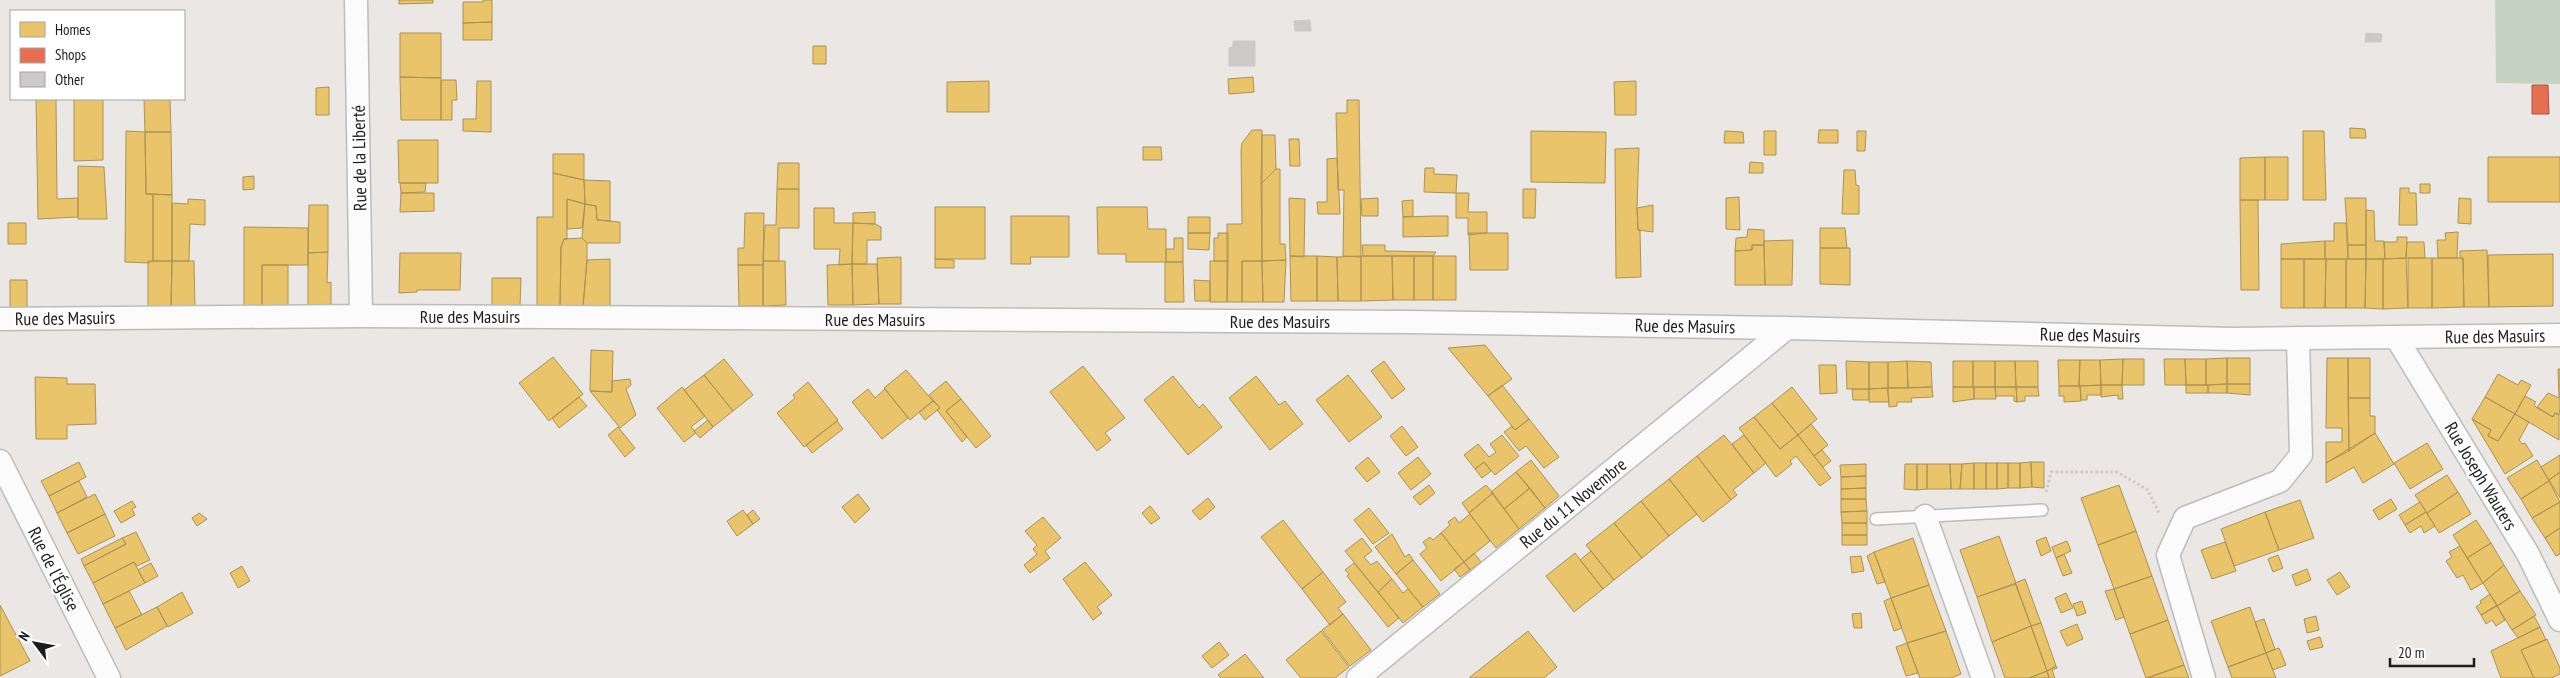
<svg xmlns="http://www.w3.org/2000/svg" width="2560" height="678" viewBox="0 0 2560 678" font-family="'PT Sans Narrow',sans-serif">
	<style>
		.cemetery { fill: #c6d3c2 }
		.homes { fill: #e9c46a; stroke: #ac9253 }
		.shops { fill: #e76f51; stroke: #aa5641 }
		.building { fill: #cdc9c8; stroke: #cdc9c7 }
		.lines { fill: none; stroke-linecap: round; stroke-linejoin: round }
		.service-casing { stroke: #bdbcbb; stroke-width: 14 }
		.minor-casing { stroke: #bdbcbb; stroke-width: 25 }
		.path { stroke: #d3c6c8; stroke-width: 3; stroke-dasharray: 2.5 2.5; stroke-linecap: butt }
		.service { stroke: #fcfbfb; stroke-width: 11 }
		.minor { stroke: #fcfbfb; stroke-width: 22 }
		.labels { text-anchor: middle; dominant-baseline: central; stroke-width: 5; stroke-linejoin: round; paint-order: stroke }
		.street-label { font-size: 18px; fill: #1c1c1c; stroke: #fff }
	</style>
	<rect width="100%" height="100%" fill="#eae7e5"/>
	<path class="cemetery" d="M2495 0H2560V84L2496 83Z"/>
	<path class="homes" d="M399 0H433V3L399 4Z
		M483 0H492V22L463 23V2H483Z
		M492 22V40H463V23Z
		M400 33H441V78L400 77Z
		M813 46H826V64H813Z
		M400 77 441 78V120H401Z
		M1253 77 1254 92 1229 94 1228 79Z
		M441 80H456L457 100H452V120H441Z
		M477 81H491V132L463 131V119H476Z
		M989 81V112H947V82Z
		M1636 81V115H1615L1614 82Z
		M329 87V115H316V88Z
		M36 99H56L57 199 78 198V217L38 219Z
		M74 99H103V160L74 161Z
		M144 99H170L171 132H145Z
		M1347 100H1359L1361 257 1343 256 1344 190H1338L1336 113H1347Z
		M2350 128 2365 129 2366 138H2350Z
		M1252 130H1262V261H1242V302H1227V224H1242L1241 150 1242 143Z
		M1819 130H1838V143H1818Z
		M126 131 145 132 146 194H153V261L148 263 125 262Z
		M1531 131 1606 132 1605 183 1531 182Z
		M1725 131 1743 132 1744 143H1724Z
		M1764 131H1776V155H1764Z
		M1857 131H1866L1865 151H1857Z
		M2303 131H2324L2326 200H2303Z
		M145 132H171L172 195 146 194Z
		M1262 135H1275L1276 169 1261 184Z
		M1289 139H1299L1300 166H1290Z
		M398 140H438V183H399Z
		M1143 147H1161L1162 160H1143Z
		M1639 148 1637 208 1638 230H1640L1641 277 1616 278 1615 149Z
		M553 154H584V180L553 173Z
		M2265 157V200H2240V158Z
		M2265 157H2288V200H2265Z
		M2488 157H2560V202H2488Z
		M1337 158 1340 214H1318L1317 202H1327V159Z
		M1750 162 1763 163V173H1749Z
		M778 163H799V189H777Z
		M78 166 104 167 107 219H78Z
		M1425 168H1434V174L1457 175 1456 193 1424 192Z
		M1276 169H1280V244H1285L1286 260 1262 261 1261 184Z
		M1844 170H1855L1856 185 1859 186V214H1842Z
		M553 173 584 180 585 204 567 199V239H564L561 247 560 306H537V217H553Z
		M254 176V189L243 190V177Z
		M584 180 610 181V221L597 220 596 206 585 204Z
		M400 183H426L425 192 401 193Z
		M2420 184H2430V193H2420Z
		M2400 188H2409V193H2416L2417 225H2399Z
		M777 189H799V228H779V261H763L765 225H776Z
		M1523 189H1536L1535 218H1523Z
		M401 193H434V211L400 212Z
		M1456 193H1469L1468 212H1487V233L1468 235V218H1456Z
		M153 194 172 195V261H153Z
		M1739 197 1740 230 1726 229V198Z
		M1289 198 1305 199 1304 257 1290 256Z
		M1378 198V216H1362L1361 199Z
		M2345 198H2366V245H2348Z
		M2459 198 2471 199V224L2458 223Z
		M188 199 205 200V225L190 224 189 261H172V203L188 204Z
		M567 199 585 204 582 228 567 229Z
		M1413 200V216L1403 217 1402 201Z
		M2240 200H2258L2259 290H2241Z
		M585 204 596 206 597 220 620 222V243H587L582 238Z
		M309 205H328V252L308 253Z
		M1653 205V232L1638 230 1637 208Z
		M935 207H985V259H935Z
		M1097 207H1147L1148 229H1166V262H1126V254H1098Z
		M814 208H834V223H853L852 264 839 265 840 249H814Z
		M2366 210 2374 211 2375 241H2384L2385 259H2366Z
		M875 212V224L853 223V213Z
		M745 213H764L763 265H738V248H744Z
		M1011 216H1069V257H1030L1031 264H1011Z
		M1435 216H1448V236L1403 237V217Z
		M1188 217H1210V233H1188Z
		M8 223H26V244H8Z
		M853 223 875 224 881 227V240H867V264H852Z
		M2334 223H2346L2348 259H2325V241H2334Z
		M244 227 308 228V265H262V307H244Z
		M1820 228H1845L1847 248H1820Z
		M1748 229 1764 230V245H1752V250L1735 251 1736 238 1747 237Z
		M2458 232 2457 258H2438L2437 240H2446L2445 233Z
		M1188 233H1210L1209 250 1188 249Z
		M1218 233H1228V261H1214V238H1218Z
		M1469 233H1508V270H1470Z
		M2397 237H2407L2406 258 2385 259 2384 242H2397Z
		M582 238 587 243V260L583 306H560L561 247 564 239Z
		M1174 238H1183V262H1166V249H1174Z
		M1793 240 1792 285H1765L1764 241Z
		M2325 241V259H2281V244Z
		M2407 242H2424L2425 258H2406Z
		M1362 245H1385V251L1436 252 1433 256H1363Z
		M1752 245H1764L1765 285H1735V251L1752 250Z
		M2348 245H2366V259H2348Z
		M1820 248H1850V285L1820 284Z
		M2487 250 2489 307H2464L2463 258H2460V251Z
		M328 252 327 283 331 282V306H308V253Z
		M400 253H461L460 290H417V292L399 293Z
		M2553 254V306L2489 307 2488 255Z
		M1290 256H1317V301H1291Z
		M1317 256 1337 257 1338 301H1317Z
		M1361 256H1392L1393 300 1361 301Z
		M1392 256H1414V300H1393Z
		M1414 256H1433V300H1414Z
		M1433 256H1456V300H1433Z
		M901 257V304H879L877 258Z
		M1337 257 1361 256V301H1338Z
		M2406 258 2408 308 2383 309V259Z
		M2408 258H2432V308H2408Z
		M2432 258H2463L2464 307 2432 308Z
		M610 259V306H583L587 260Z
		M935 259 954 260V268H935Z
		M2281 259H2304V308H2281Z
		M2304 259H2326L2325 308H2304Z
		M2326 259H2346V308H2325Z
		M2346 259H2366L2365 308H2346Z
		M2366 259H2383V309L2365 308Z
		M1286 260 1284 302H1263L1262 261Z
		M148 261H172L171 307H148Z
		M172 261H194L195 307H171Z
		M763 261H785L786 305 763 306Z
		M1210 261H1228L1227 302H1210Z
		M1242 261H1262L1263 302H1242Z
		M1165 262H1183L1184 302H1165Z
		M852 264 853 305H828L827 265Z
		M852 264H877L879 304 853 305Z
		M262 265H288V306H262Z
		M738 265H763V306H739Z
		M492 278H521L520 306H492Z
		M10 280H27V308H10Z
		M1194 280 1210 281V301H1195Z
		M1485 345 1512 379 1488 396 1448 348Z
		M591 350 613 351 612 392 590 391Z
		M553 357 583 394 549 421 519 383Z
		M2227 358V384L2206 385V359Z
		M2227 358H2250V384H2227Z
		M2327 358H2348L2349 451 2326 463V442H2342V428H2326Z
		M2348 358H2370V398H2348Z
		M724 359 753 395 733 411 704 375Z
		M2123 359 2122 385H2101L2100 360Z
		M2123 359H2144V385H2122Z
		M2164 359H2185L2186 385H2165Z
		M2185 359H2206V385H2186Z
		M2058 360H2080L2079 386H2059Z
		M2080 360H2100L2101 385 2079 386Z
		M1384 361 1405 389 1392 399 1371 371Z
		M1846 361 1869 362V389H1847Z
		M1907 361 1908 388H1888V362Z
		M1907 361 1931 362 1932 387 1908 388Z
		M1953 361H1973V387H1953Z
		M1973 361H1995V387H1973Z
		M1995 361H2015L2016 387H1995Z
		M2015 361H2038V387H2016Z
		M1869 362H1888V388L1869 389Z
		M1819 365H1836L1837 393 1820 394Z
		M1083 366 1125 418 1105 433 1111 440 1097 451 1050 392Z
		M2558 369H2560V408L2559 415 2555 413 2553 417 2537 407 2548 393 2559 398Z
		M906 370 933 401 910 420 884 388Z
		M2498 374 2518 385 2521 380 2531 385 2515 414 2485 397Z
		M704 375 733 411 713 427 684 390Z
		M1348 375 1382 417 1349 442 1316 400Z
		M1173 376 1199 408 1203 404 1222 427 1188 455 1144 400Z
		M1256 376 1279 405 1285 401 1303 424 1270 450 1229 398Z
		M35 377 67 378V384H95L96 424 67 425V439H36Z
		M630 379 631 385 626 389 636 415 620 428 590 391 612 392V381Z
		M946 381 961 399 946 411 967 437 962 442 937 410 940 408 929 395Z
		M808 382 838 420 804 447 777 413 795 398 793 395Z
		M2227 384V393H2208V385Z
		M2227 384H2250V395L2227 393Z
		M1502 385 1529 419 1515 430 1488 396Z
		M2101 385H2122L2123 399H2118V395L2101 397Z
		M2101 385V395H2087V400H2081L2080 386Z
		M2186 385H2208V393H2186Z
		M2059 386H2080L2081 401 2064 402V396H2059Z
		M682 387 705 416 691 427 696 433 684 442 657 408Z
		M1792 387 1817 419 1798 435 1772 403Z
		M1932 387 1933 397 1911 398 1912 402H1897V406L1889 407 1888 388Z
		M1953 387H1974V399L1953 402Z
		M1974 387H1995L1996 399H1974Z
		M1995 387H2016L2017 402 2014 401V396H1996Z
		M2016 387H2038L2039 396H2025V401L2017 402Z
		M1887 388 1889 402H1869V389Z
		M868 389 875 398 885 389 908 418 882 439 852 402Z
		M1852 389H1869V400H1853Z
		M2525 396 2536 402 2534 405 2537 408 2553 417 2555 413 2559 415V440L2515 414Z
		M579 397 587 406 559 428 552 418Z
		M2485 397 2515 414 2498 441 2488 436 2491 430 2472 419Z
		M2348 398H2370V416H2375V433L2349 451Z
		M961 399 991 436 976 448 946 411Z
		M933 401 940 408 925 420 919 412Z
		M1772 403 1798 435 1780 449 1754 417Z
		M2515 414 2529 422 2519 440 2522 444 2525 443 2533 456 2505 474 2472 419 2491 430 2488 436 2498 441Z
		M1754 417 1780 449 1798 435 1831 478 1820 486 1796 456 1790 461 1792 464 1776 477 1739 428Z
		M1529 419 1559 457 1544 468 1526 446 1519 451 1504 432 1512 426 1515 430Z
		M708 420 713 427 700 438 694 431Z
		M837 421 843 429 812 453 806 445Z
		M1811 424 1828 445 1814 456 1798 435Z
		M1402 426 1418 447 1406 456 1390 436Z
		M618 427 635 448 625 457 608 435Z
		M2375 433 2394 464 2363 483 2354 467 2326 483V463Z
		M1502 435 1519 456 1495 475 1484 462 1475 469 1464 455 1478 444 1489 457 1496 452 1490 444Z
		M1724 435 1754 473 1733 490 1737 495 1731 500 1697 456Z
		M1744 435 1766 463 1754 473 1732 444Z
		M2427 443 2443 469 2410 489 2394 463Z
		M1822 450 1831 461 1823 467 1814 456Z
		M2560 455V472L2549 480 2541 467Z
		M1697 456 1731 500 1703 522 1669 479Z
		M1368 457 1380 472 1367 482 1355 468Z
		M1418 457 1431 474 1411 490 1398 473Z
		M1531 460 1559 496 1545 508 1516 472Z
		M2537 460 2549 481 2521 499 2507 478Z
		M79 462 86 477 49 496 41 481Z
		M1484 462 1491 471 1482 478 1475 469Z
		M2031 462 2032 487 2020 488V463Z
		M2031 462H2044V488L2032 487Z
		M1974 463H1986V489H1974Z
		M1974 463V489H1960L1962 464Z
		M1986 463H1997V489H1986Z
		M1997 463H2008V488L1997 489Z
		M2008 463H2020V488H2008Z
		M1866 464V476L1841 477 1840 465Z
		M1905 464H1917V490L1904 489Z
		M1917 464H1927V489L1917 490Z
		M1927 464H1950L1951 489H1927Z
		M1950 464H1962L1960 489H1951Z
		M1516 472 1530 488 1504 509 1491 492Z
		M2560 472V498L2549 480Z
		M2447 475 2458 492 2427 513 2415 495Z
		M1866 476V488L1841 489V477Z
		M1669 479 1697 514 1669 536 1641 501Z
		M79 481 87 497 57 513 49 496Z
		M2549 481 2560 502 2532 518 2521 499Z
		M1429 485 1435 493 1420 505 1413 497Z
		M1486 485 1493 493 1469 513 1462 503Z
		M2119 485 2136 531 2098 545 2081 498Z
		M1530 488 1545 508 1519 529 1504 509Z
		M1866 488V499H1841V489Z
		M2458 492 2471 514 2439 533 2427 513Z
		M1493 493 1519 529 1496 548 1469 513Z
		M95 494 105 514 67 533 57 513Z
		M858 494 870 509 855 523 842 507Z
		M1208 498 1215 507 1200 520 1192 511Z
		M1841 499H1866L1867 511 1841 512Z
		M2391 499 2397 509 2379 520 2373 510Z
		M2300 500 2314 538 2279 550 2265 512Z
		M132 501 136 507 132 509 135 515 121 523 114 511Z
		M1641 501 1669 536 1642 558 1614 523Z
		M2420 502 2426 512 2405 525 2399 515Z
		M2560 502V528L2545 538 2532 518Z
		M1150 506 1160 518 1151 524 1142 513Z
		M1369 508 1389 533 1373 544 1354 520Z
		M743 510 753 524 737 536 727 521Z
		M753 510 760 519 753 524 747 515Z
		M1867 511V523H1842L1841 512Z
		M2265 512 2279 550 2234 566 2221 529Z
		M2426 512 2435 526 2424 533 2421 526 2410 533 2405 525Z
		M199 513 207 519 197 526 192 518Z
		M105 514 115 536 78 554 67 533Z
		M1470 514 1490 541 1464 562 1441 533 1450 525 1448 522 1455 517 1459 523Z
		M1043 517 1061 538 1045 551 1050 558 1030 573 1024 565 1037 554 1033 549 1037 545 1025 531Z
		M1283 520 1323 572 1302 589 1261 537Z
		M2476 520 2491 543 2467 558 2453 535Z
		M1614 523 1642 558 1614 580 1586 545Z
		M1842 523H1867V535H1842Z
		M2560 528V554L2556 556 2545 538Z
		M2136 531 2152 576 2114 589 2098 545Z
		M136 532 150 560 137 566 134 562 93 583 84 566 126 544 122 538Z
		M1441 533 1464 562 1441 581 1420 554 1427 548 1423 542 1430 537 1433 540Z
		M1392 534 1405 557 1409 554 1413 560 1396 574 1375 547Z
		M1842 535H1867V545H1842Z
		M1999 536 2016 583 1977 597 1960 550Z
		M2046 537 2051 551 2041 556 2036 541Z
		M122 538 126 544 84 566 81 559Z
		M1362 538 1372 551 1364 557 1371 565 1377 561 1392 579 1378 592 1345 551Z
		M1913 538 1929 585 1891 598 1874 552Z
		M2067 541 2071 551 2056 558 2052 547Z
		M2225 542 2236 571 2212 579 2201 550Z
		M2491 543 2504 565 2483 583 2467 558Z
		M2460 546 2483 583 2471 590 2463 575 2457 578 2446 561 2452 557 2449 552Z
		M1591 551 1614 580 1603 589 1580 560Z
		M1874 552 1885 582 1877 584 1867 556Z
		M1474 553 1481 562 1470 570 1464 562Z
		M1575 553 1603 589 1574 612 1546 576Z
		M2064 554 2072 573 2063 576 2056 558Z
		M2278 555 2283 568 2273 572 2268 559Z
		M1861 556 1864 571 1852 573 1850 557Z
		M1413 560 1440 594 1423 607 1396 574Z
		M134 562 145 583 103 604 93 583Z
		M1085 562 1112 595 1097 607 1102 613 1093 620 1063 579Z
		M1464 562 1470 570 1460 577 1454 569Z
		M151 563 158 576 145 583 138 570Z
		M1354 563 1399 618 1388 627 1347 576 1349 574 1345 570Z
		M2504 565 2520 591 2497 606 2483 583Z
		M242 566 250 581 238 588 230 573Z
		M2307 569 2311 580 2296 586 2292 575Z
		M1323 572 1346 602 1338 608 1343 614 1330 625 1302 589Z
		M2340 572 2350 587 2337 595 2327 580Z
		M2152 576 2168 620 2130 634 2114 589Z
		M1392 579 1403 593 1408 589 1423 607 1403 623 1378 592Z
		M2025 579 2041 623 2031 626 2015 583Z
		M2016 584 2031 626 1992 642 1977 597Z
		M1929 585 1946 631 1907 643 1891 598Z
		M2114 589 2124 617 2116 620 2105 591Z
		M129 591 142 615 115 628 103 604Z
		M2520 591 2536 615 2512 630 2497 606Z
		M182 592 193 613 168 627 157 607Z
		M2066 593 2073 608 2061 613 2055 598Z
		M2490 594 2497 605 2481 615 2476 607 2481 603 2480 601Z
		M1891 598 1902 628 1894 631 1884 601Z
		M2082 601 2086 613 2077 616 2073 604Z
		M0 605 30 661 0 676Z
		M2497 606 2505 620 2496 626 2492 620 2486 624 2481 615Z
		M157 607 167 626 126 650 115 628Z
		M2250 607 2266 653 2228 667 2211 621Z
		M1861 613 1862 628H1854L1852 614Z
		M1343 614 1371 650 1350 666 1322 630Z
		M2316 616 2319 630 2307 633 2304 619Z
		M2534 616 2540 627 2518 638 2512 630Z
		M2264 619 2275 649 2266 653 2255 622Z
		M2168 620 2184 665 2146 678 2130 634Z
		M2041 623 2056 666 2047 671 2031 626Z
		M2077 624 2083 639 2067 646 2060 631Z
		M2031 626 2047 671 2029 678H2005L1992 642Z
		M2540 627 2546 640 2521 650 2534 678H2501L2491 651Z
		M1321 631 1349 667 1335 678H1301L1286 660Z
		M1528 631 1557 667 1544 678H1469Z
		M1946 631 1961 674 1951 678H1920L1907 643Z
		M2320 637 2323 647 2310 650 2307 641Z
		M2547 639 2560 668V674L2551 678H2534L2521 650Z
		M1219 642 1229 655 1212 668 1202 656Z
		M1907 643 1918 673 1906 676 1896 647Z
		M2279 648 2286 665 2273 670 2266 653Z
		M2266 653 2276 678H2232L2228 667Z
		M1245 654 1264 678H1221L1218 675Z
		M2184 665 2189 678H2148Z
		M2056 666 2057 668 2052 670 2055 678H2049L2047 671Z
		M2047 671 2049 678H2029Z"/>
	<path class="shops" d="M2532 85H2548L2549 114H2532Z"/>
	<path class="building" d="M1310 20 1311 31H1295L1294 21Z
		M2366 33 2382 34 2381 42H2365Z
		M1233 41H1255V66H1229V48L1233 47Z"/>
	<g class="lines">
		<g class="service-casing">
			<path id="service" d="M1876 519 2042 510"/>
		</g>
		<g class="minor-casing">
			<path id="minor" d="M356 0 361 316
				M0 319 361 316 1410 322 1787 328 2232 339 2560 335
				M2396 337 2528 554 2560 620
				M0 461 109 678
				M1925 516 1983 678
				M1358 678 1787 328
				M2204 678 2168 555 2185 518 2280 481 2301 455 2298 338"/>
		</g>
		<path class="path" d="M2046 492 2051 472H2117L2148 490 2159 513"/>
		<use href="#service" class="service"/>
		<use href="#minor" class="minor"/>
	</g>
	<g class="labels">
		<g class="street-label">
			<text transform="translate(359 158) rotate(-91)">Rue de la Liberté</text>
			<text x="470" y="316">Rue des Masuirs</text>
			<text transform="translate(65 318) rotate(-1)">Rue des Masuirs</text>
			<text x="875" y="319">Rue des Masuirs</text>
			<text x="1280" y="321">Rue des Masuirs</text>
			<text transform="translate(1685 326) rotate(1)">Rue des Masuirs</text>
			<text transform="translate(2090 335) rotate(1)">Rue des Masuirs</text>
			<text transform="translate(2495 336) rotate(-1)">Rue des Masuirs</text>
			<text transform="translate(2481 476) rotate(59)">Rue Joseph Wauters</text>
			<text transform="translate(1573 503) rotate(-39)">Rue du 11 Novembre</text>
			<text transform="translate(54 569) rotate(63)">Rue de l'Église</text>
		</g>
	</g>
	<rect x="10" y="10" width="175" height="90" fill="#ffffff" stroke="#a4a4a4"/>
	<rect x="20" y="22" width="25" height="15" fill="#e9c46a" stroke="#a4a4a4"/>
	<text x="55" y="35" font-size="15" fill="#1c1c1c">Homes</text>
	<rect x="20" y="48" width="25" height="15" fill="#e76f51" stroke="#a4a4a4"/>
	<text x="55" y="60" font-size="15" fill="#1c1c1c">Shops</text>
	<rect x="20" y="72" width="25" height="15" fill="#cdc9c8" stroke="#a4a4a4"/>
	<text x="55" y="85" font-size="15" fill="#1c1c1c">Other</text>
	<g transform="translate(35 643) rotate(302)" stroke="#ffffff" stroke-width="4" paint-order="stroke">
	<path d="M0-4L9 19L0 12L-9 19Z" fill="#1c1c1c"/>
	<text y="-8" font-size="14" font-weight="bold" text-anchor="middle" fill="#1c1c1c">N</text>
	</g>
	<path d="M2390 658v8h84v-8" fill="none" stroke="#1c1c1c" stroke-width="2.5"/>
	<text x="2398" y="658" font-size="15" fill="#1c1c1c" stroke="#ffffff" stroke-width="4" paint-order="stroke">20 m</text>
</svg>
